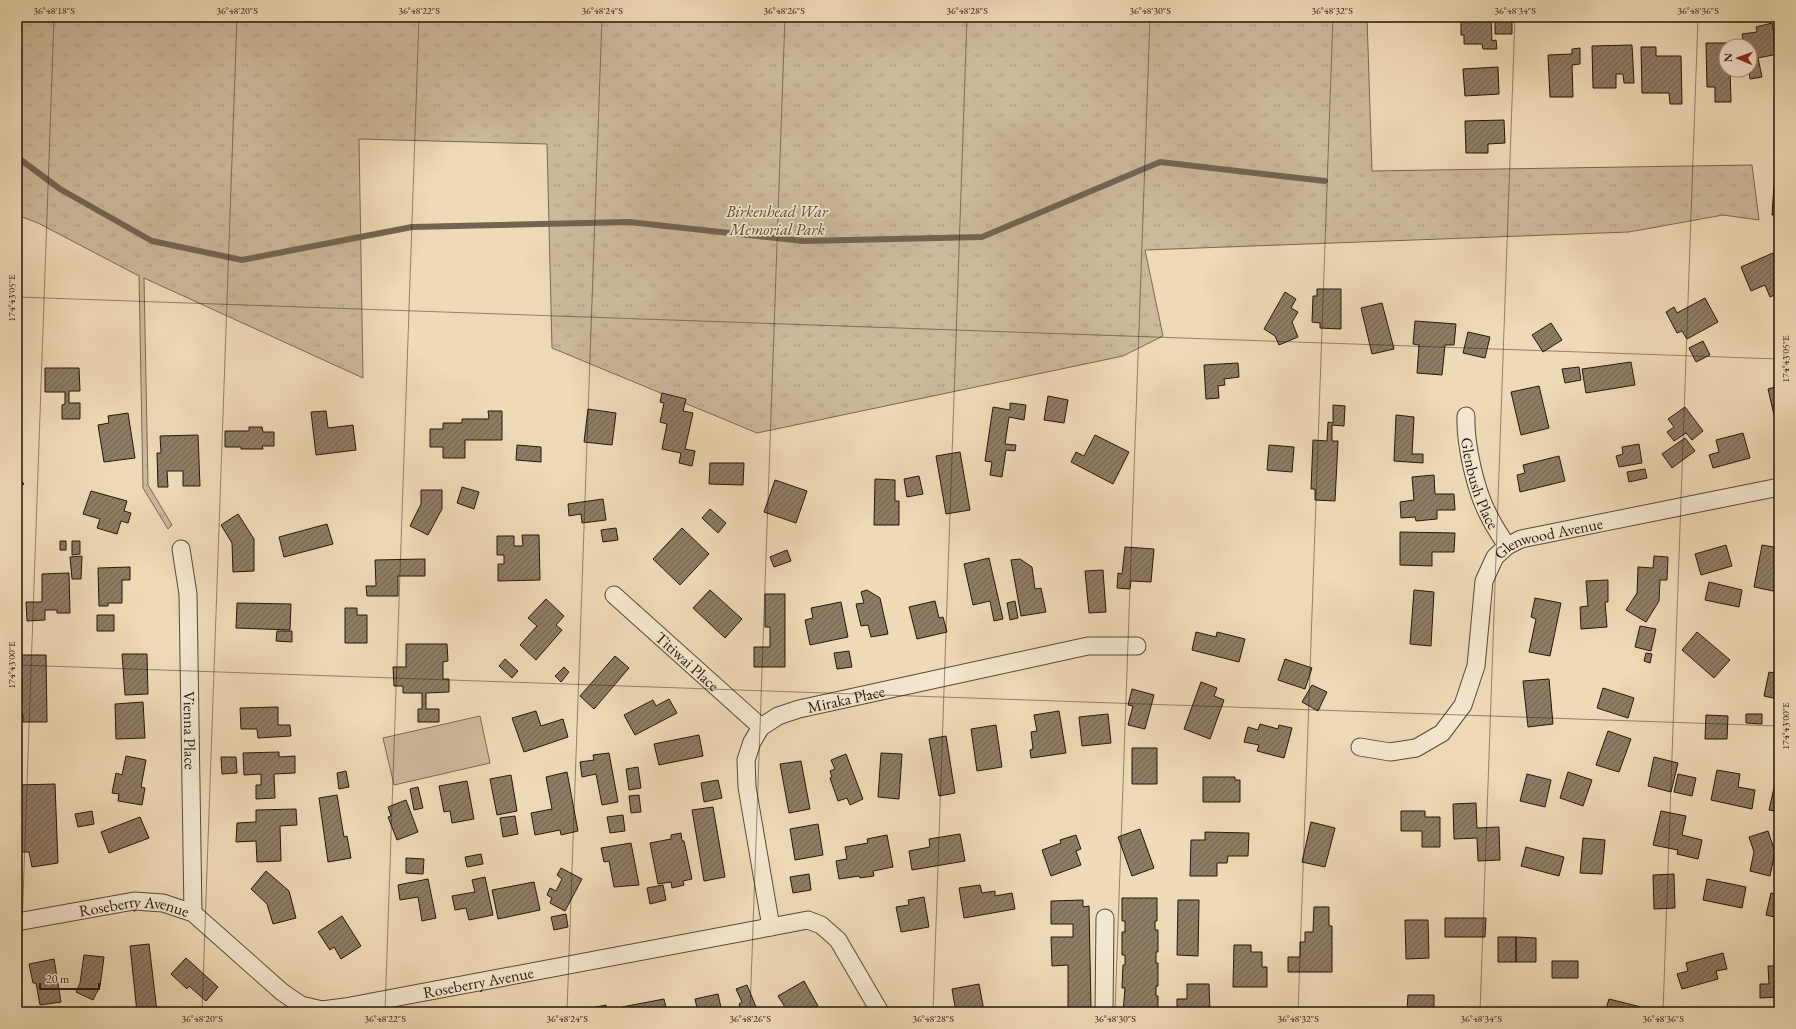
<svg xmlns="http://www.w3.org/2000/svg" width="1796" height="1029" viewBox="0 0 1796 1029" font-family="'EB Garamond',serif">
	<style>
		.grass { fill: #cbb998; stroke: #776852 }
		.park { fill: url(#park-tufts); stroke: #776852 }
		.lines { fill: none; stroke-linecap: round; stroke-linejoin: round }
		.stream { stroke: #736450; stroke-width: 6 }
		.building { fill: url(#building-hatch); stroke: #23170d }
		.minor-casing { stroke: #564837; stroke-width: 19 }
		.minor { stroke: #f4e7cf; stroke-width: 17 }
		.ticks { fill: none; stroke: #23170d; stroke-width: 1; stroke-opacity: 0.45 }
		.labels { text-anchor: middle; dominant-baseline: central; stroke-width: 3.5; stroke-linejoin: round; paint-order: stroke }
		.park-label { font-size: 16px; font-style: italic; fill: #554837; stroke: #f4e7cf }
		.street-label { font-size: 16px; fill: #23170d; stroke: #f4e7cf }
		.neatline { fill: none; stroke: #23170d; stroke-width: 1.5 }
		.ticks-label { font-size: 10px; text-anchor: middle; fill: #23170d }
	</style>
	<defs>
		<pattern id="park-tufts" width="24" height="20" patternUnits="userSpaceOnUse"><rect width="24" height="20" fill="#cbb998"/><path d="M3 7l-1-3M5 7V3M7 7l1-3M15 17l-1-3M17 17v-4M19 17l1-3" fill="none" stroke="#ae9e82"/></pattern>
		<pattern id="building-hatch" width="6" height="6" patternUnits="userSpaceOnUse"><rect width="6" height="6" fill="#8d7c64"/><path d="M-1 1l2-2M0 6l6-6M5 7l2-2" fill="none" stroke="#736551"/></pattern>
	</defs>
	<rect width="100%" height="100%" fill="#eedab5"/>
	<filter id="stains"><feTurbulence type="fractalNoise" baseFrequency=".005" numOctaves="4"/><feColorMatrix values="0 0 0 0 .2 0 0 0 0 .09 0 0 0 0 .02 0 0 0 .5 -.17"/></filter>
	<radialGradient id="worn" r=".72"><stop offset=".6" stop-color="#630" stop-opacity="0"/><stop offset="1" stop-color="#630" stop-opacity=".3"/></radialGradient>
	<path class="grass" d="M480 716 490 763 394 785 383 738Z"/>
	<path class="park" d="M17 17H1367L1372 171 1752 165 1759 220 1723 215 1629 232 1145 250 1163 336 1123 356 757 433 552 348 547 144 359 139 363 378 144 278 148 485 172 525 168 529 143 488 139 276 38 223 17 215Z"/>
	<g class="lines">
		<path class="stream" d="M17 157 60 189 152 241 242 260 412 227 629 222 804 241 982 237 1160 162 1325 181"/>
	</g>
	<path class="building" d="M1463 17H1491L1492 41 1496 40 1497 49H1483L1482 44H1464V35H1461V19H1463Z
		M1495 20H1512V34H1495Z
		M1772 23 1778 54 1758 58 1762 77 1750 79 1749 70H1750V46H1744L1742 34 1757 32 1756 27Z
		M1706 43H1730V46H1726V70H1730L1731 102H1715V87H1707Z
		M1632 45 1634 83H1624L1623 74H1616V88H1593L1592 46Z
		M1641 47H1656V56H1681L1682 104H1670L1669 93H1642Z
		M1580 48V64L1572 65 1573 97H1550L1548 55 1572 54V49Z
		M1498 67 1499 94 1465 96 1463 69Z
		M1504 120 1505 143 1488 144V153H1466L1465 121Z
		M1774 185H1779V215H1772Z
		M1773 253 1777 263 1779 261V293L1770 297 1765 285 1751 291 1741 267Z
		M1317 289H1341V329L1320 328V323L1312 322 1313 296H1317Z
		M1285 292 1296 299 1291 308 1298 312 1292 322 1298 337 1279 345 1275 336 1264 329Z
		M1705 298 1718 322 1687 339 1682 331 1677 333 1666 312 1674 307 1677 313Z
		M1382 303 1394 349 1372 354 1361 308Z
		M1415 321 1456 324 1454 345H1445L1442 375 1417 373 1419 345 1413 344Z
		M1551 323 1562 340 1543 352 1532 335Z
		M1468 332 1490 337 1485 358 1463 353Z
		M1703 341 1710 355 1696 362 1689 348Z
		M1631 362 1635 385 1586 393 1582 369Z
		M1238 363 1239 377 1224 379 1225 385 1218 386 1219 398 1206 399 1204 365Z
		M1579 367 1581 380 1565 383 1562 369Z
		M45 368H79L80 391H69V403H80V419H62V405L65 404V392H45Z
		M1539 386 1549 428 1521 435 1511 392Z
		M1779 386V414L1774 415 1768 389Z
		M662 393 686 399 683 411 693 413 685 449 695 451 692 466 679 463 681 453 662 449 667 424 660 422 664 403 660 402Z
		M1048 396 1068 400 1064 423 1044 420Z
		M1010 403 1026 405 1024 420 1009 417 1005 444 1016 445 1015 451 1006 450 1002 477 990 475 992 462 985 461 993 407 1010 410Z
		M1333 405 1345 406 1344 426 1332 425V441H1338L1335 501 1315 500V489H1311L1313 440 1327 441 1328 422 1333 423Z
		M1685 407 1703 431 1692 440 1686 433 1674 441 1667 432 1674 427 1668 419Z
		M588 409 616 413 612 445 584 442Z
		M326 411 328 428 353 425 356 450 316 455 311 412Z
		M488 411H502V440H465V458H443V447H430V429H443V423H462V419H489Z
		M128 413 135 458 104 462 98 425 109 423 108 416Z
		M1396 415 1414 417 1412 454H1423V463L1394 461Z
		M249 427H262L263 432H274V446H262L263 449H241V447H225V431H249Z
		M1743 433 1750 458 1713 468 1709 455 1719 452 1716 440Z
		M198 435 200 486H183V471H167L168 487H158L157 453H161L160 436Z
		M1095 435 1129 452 1113 484 1071 462 1076 452 1084 456Z
		M1685 438 1695 451 1672 468 1662 454Z
		M1639 444 1642 463 1619 467 1616 456 1623 454 1622 447Z
		M517 445 541 447V462L516 460Z
		M1269 445 1294 447 1292 472 1267 470Z
		M960 452 970 510 946 514 936 456Z
		M1559 456 1565 481 1520 492 1517 475 1525 473 1523 465Z
		M710 463H744L743 485 709 484Z
		M1645 469 1647 478 1629 482 1627 472Z
		M17 475 24 484 17 489Z
		M1434 475 1435 494H1454L1455 510H1437V519L1416 521 1415 517 1401 518 1400 502 1414 500 1412 477Z
		M919 476 923 494 907 497 904 479Z
		M875 479 895 480V501H899V525H874Z
		M775 480 807 491 796 523 764 512Z
		M462 487 479 492 474 509 457 503Z
		M421 490H442V509L428 535 410 526 421 504Z
		M91 491 127 501 124 511 131 513 128 523 121 521 117 534 97 528 100 519 83 514Z
		M603 499 606 520 582 523 581 514 569 516 568 504Z
		M710 509 726 523 718 533 702 518Z
		M238 514 254 539V571L233 572 232 543 221 525Z
		M327 524 333 544 284 557 279 537Z
		M616 528 618 540 603 542 601 530Z
		M682 528 709 554 680 585 653 559Z
		M1400 532 1455 533 1454 552H1432V566L1400 565Z
		M522 535H539L540 580 498 581V564H504V555H497V536H514V546H523Z
		M60 541H66V550H60Z
		M72 541H80V554L72 555Z
		M1726 545 1732 566 1701 575 1695 554Z
		M1762 545 1779 548 1778 592 1754 587Z
		M1125 547 1154 549 1151 582 1131 581 1130 589 1117 588 1118 573 1122 574Z
		M787 550 791 561 774 567 770 557Z
		M82 556 81 579H72L70 557Z
		M1654 556 1668 557 1667 580H1660L1659 601 1646 622 1626 610 1637 593 1638 567 1653 568Z
		M989 558 1003 619 994 621 990 601 973 605 964 564Z
		M425 559V576H398V596H367L366 586H376L375 560Z
		M1020 559 1032 567 1035 589 1041 588 1046 612 1021 616 1011 560Z
		M130 567V580H122V603H108V606H99L98 568Z
		M1103 570 1106 612 1089 613 1085 571Z
		M69 573 70 613H57V610H45V620L27 621 26 602H42V574Z
		M1608 580V602H1605L1607 627 1581 629 1580 607 1588 606 1586 581Z
		M1709 582 1742 590 1739 607 1705 600Z
		M710 590 742 619 725 638 693 608Z
		M867 590 880 598 888 634 871 637 868 625 861 626 856 604 864 603 861 592Z
		M1414 590 1434 592 1431 646 1410 644Z
		M765 594H785V667H754V647H770V627H765Z
		M1535 598 1561 603 1550 656 1529 652 1536 619 1531 617Z
		M546 599 564 616 556 625 562 630 536 660 520 645 537 626 528 618Z
		M935 601 939 618 943 617 947 632 917 639 909 607Z
		M1015 601 1018 618 1010 620 1007 603Z
		M841 602 848 637 810 645 805 620 813 618 811 608Z
		M237 603 291 604 290 630 236 628Z
		M345 608H357V615H367V643H345Z
		M97 615H114V631H97Z
		M1640 626 1656 629 1651 651 1635 647Z
		M277 631H292V642L276 641Z
		M1196 632 1216 637 1217 632 1245 639 1239 662 1192 650Z
		M1697 632 1730 660 1714 678 1682 650Z
		M406 644H447L448 661 443 662V679H449V692L426 693V709H439V722H418V709H422V693H403V686H394L393 667H406Z
		M849 651 852 667 837 669 834 653Z
		M1646 653 1652 654 1650 663 1644 661Z
		M122 654H147L148 694 125 695Z
		M22 655H46L47 722H23V715H17V702H22V678H17V664L22 663Z
		M615 656 629 668 594 709 580 696Z
		M505 659 518 671 512 678 499 666Z
		M1285 659 1312 668 1305 689 1278 680Z
		M564 667 569 672 561 682 555 676Z
		M1769 672 1779 674 1778 699 1764 696Z
		M1549 679 1553 724 1528 727 1523 681Z
		M1201 682 1217 688 1214 696 1224 700 1210 739 1184 729Z
		M1312 685 1327 692 1318 711 1302 702Z
		M1603 688 1634 698 1628 718 1597 708Z
		M1132 689 1154 695 1145 729 1128 725 1133 706 1128 705Z
		M669 699 677 713 635 735 624 715 653 700 656 706Z
		M143 702 145 738 116 739 115 704Z
		M278 707V725H290L291 736 258 738 257 729H241L240 708Z
		M536 711 541 726 563 719 568 737 524 752 512 718Z
		M1059 711 1066 753 1031 758 1030 750 1033 749 1031 732 1037 731 1034 715Z
		M1108 714 1111 743 1082 746 1079 717Z
		M1746 714H1762V724L1746 723Z
		M1706 715 1728 716 1727 739H1705Z
		M1260 724 1278 729 1279 725 1292 728 1284 758 1257 751 1259 745 1244 742 1248 727 1258 730Z
		M996 725 1002 767 977 771 971 729Z
		M1608 731 1631 739 1619 772 1596 765Z
		M699 735 703 756 659 765 654 744Z
		M946 736 955 793 939 796 929 739Z
		M1132 748H1157V784H1132Z
		M279 752V757L295 756V773L274 774 275 798 256 799V785H261V774L244 775 243 753Z
		M609 753 618 802 602 805 596 774 582 777 580 762 594 760 593 755Z
		M881 753 902 754 899 799 878 797Z
		M846 754 863 799 850 805 847 798 838 801 830 778 832 777 830 771 835 769 831 760Z
		M126 756 146 760 141 787 145 788 142 805 118 801 119 794 112 793 116 773 122 775Z
		M221 757H236L237 773 222 774Z
		M1654 757 1678 763 1671 792 1648 786Z
		M801 761 810 809 789 813 780 764Z
		M638 767 641 788 629 790 626 769Z
		M1717 770 1740 774 1738 787 1755 790 1752 809 1711 800Z
		M346 771 349 787 339 789 337 773Z
		M567 772 578 831 561 835 560 830 535 835 531 813 552 809 546 777Z
		M1568 772 1592 780 1583 806 1560 798Z
		M1527 774 1551 780 1545 807 1520 801Z
		M1678 774 1696 778 1692 796 1674 792Z
		M511 775 517 811 497 815 490 779Z
		M1203 777H1235V780H1240V802H1203Z
		M1776 779H1779V812L1769 810Z
		M718 780 722 798 704 802 701 783Z
		M467 781 474 819 452 823 450 811 444 812 439 786Z
		M55 784 58 863 32 867 29 852H17V785Z
		M418 787 423 808 414 810 410 789Z
		M337 795 344 837 347 836 351 858 328 862 319 798Z
		M639 795 641 812 631 813 629 796Z
		M406 800 418 832 397 840 388 817 391 816 388 807Z
		M1476 803 1477 828 1499 827 1500 860 1478 861 1477 838 1454 839 1453 804Z
		M713 807 725 877 704 881 692 810Z
		M296 809 297 825 280 826 281 861 257 862 256 841 236 842 237 823 256 822V810Z
		M92 811 94 824 78 827 75 814Z
		M1401 811H1425V817H1440V847H1422V831H1401Z
		M1661 811 1686 816 1682 835 1702 840 1698 859 1677 854 1678 850 1653 845Z
		M623 815 625 831 610 833 607 817Z
		M515 816 518 834 503 837 500 818Z
		M140 817 149 838 109 853 101 832Z
		M1311 822 1335 828 1325 867 1302 862Z
		M818 824 823 855 795 860 790 829Z
		M1140 829 1154 868 1132 876 1118 837Z
		M1768 831 1775 852 1770 876 1750 871 1754 852 1749 837Z
		M1205 832 1249 833 1248 856H1228L1227 863H1217V876H1190L1191 840H1205Z
		M681 833 682 841H684L692 879 683 881 684 885 672 888 671 882 658 884 650 843 671 839V835Z
		M960 834 965 861 912 870 909 851 930 847 929 839Z
		M887 835 893 867 873 871 874 876 860 878 859 876 839 879 836 861 847 859 845 847 868 843 867 839Z
		M1076 835 1081 849 1076 851 1081 865 1051 876 1042 850 1061 843 1060 840Z
		M1583 838 1605 840 1602 874 1580 873Z
		M631 843 639 885 614 887 609 861 604 862 601 848Z
		M1526 847 1564 857 1559 876 1521 866Z
		M481 854 483 864 467 867 465 857Z
		M406 858 424 859 423 874 406 873Z
		M561 868 582 879 565 911 550 903 552 898 547 895 550 888 556 891 562 879 557 875Z
		M266 871 289 891 296 918 273 924 267 904 251 889Z
		M809 874 811 890 793 893 790 877Z
		M1674 874 1675 908 1654 909 1653 875Z
		M485 877 493 915 469 920 466 908 455 910 452 896 475 892 472 880Z
		M428 879 436 918 422 921 418 897 400 900 398 885Z
		M1707 879 1746 887 1742 908 1703 900Z
		M534 882 540 910 498 919 492 890Z
		M663 885 666 900 650 904 647 888Z
		M980 885 982 893 995 891V896L1012 893 1015 909 964 918 959 888Z
		M1771 893 1779 895V918L1766 915Z
		M924 897 929 927 901 932 896 907 909 905 908 900Z
		M1122 898H1157V921H1155V930H1158V952H1156V963H1158V986H1156V996H1158V1012H1123L1125 988H1122L1123 965H1125V955H1122V932H1125V921H1122Z
		M1083 900V907L1089 906 1091 1008 1068 1009V965L1052 966 1051 937H1073V924H1051V901Z
		M1178 900H1199L1198 956 1177 955Z
		M1314 907H1329V926H1332V972H1288V957H1300V942H1305V932H1313Z
		M566 914 568 927 554 930 551 917Z
		M342 916 361 946 341 959 334 947 330 950 318 932Z
		M1445 918H1486L1485 937H1445Z
		M1405 920H1428L1429 958 1406 959Z
		M1498 937H1516V962H1498Z
		M1516 937 1536 938V962H1516Z
		M149 944 157 1012H137L130 946Z
		M1234 945H1251V952H1262V967H1267V987H1233Z
		M1723 953 1727 969 1716 971 1718 979 1682 989 1677 974 1688 971 1686 963Z
		M84 955 104 957 100 986 93 1000 76 992 80 983Z
		M186 958 218 987 206 1001 189 986 187 989 171 974Z
		M54 959 61 1002 40 1005 36 983H33L29 964Z
		M1552 961H1578V978H1552Z
		M1768 966H1779L1778 997 1760 998V984H1769Z
		M804 981 818 1006 808 1012H795L793 1009 788 1012 778 996Z
		M979 984 984 1011 956 1012 952 989Z
		M1187 984H1209L1210 1012H1177V999H1187Z
		M747 985 758 1012H742L739 1004 742 1002 736 989Z
		M718 994 722 1012H698L695 999Z
		M1408 995H1434V1009H1407Z
		M664 999 667 1012H623L622 1007Z
		M1609 999 1641 1007 1640 1012H1605Z
		M606 1005 607 1012H572Z"/>
	<g class="lines">
		<g class="minor-casing">
			<g id="minor">
				<path id="s1" d="M1466 416C1465 443 1475 489 1488 514 1493 525 1500 535 1507 546"/>
				<path id="s2" d="M181 549 188 594 193 913"/>
				<path id="s3" d="M614 595 761 727"/>
				<path id="s4" d="M1360 747 1390 752 1416 748 1442 733 1463 705 1476 666 1484 581 1495 557 1507 546 1521 539 1779 487"/>
				<path id="s5" d="M17 922 134 901 163 903 193 913 282 992 301 1005 322 1010 345 1007 808 920 821 925 838 940 880 1012"/>
				<path id="s6" d="M771 927 747 787 746 760 752 742 761 727 778 716 799 709 1088 646H1137"/>
				<path d="M1104 1012 1105 918"/>
			</g>
		</g>
		<use href="#minor" class="minor"/>
	</g>
	<path class="ticks" d="M17 297 1779 359M17 665 1779 726M19 1012 54 17M202 1012 237 17M385 1012 419 17M567 1012 602 17M750 1012 785 17M933 1012 967 17M1115 1012 1150 17M1298 1012 1333 17M1480 1012 1515 17M1663 1012 1698 17"/>
	<g class="labels">
		<g class="park-label">
			<text x="777" y="211">Birkenhead War<tspan x="777" dy="18">Memorial Park</tspan></text>
		</g>
		<g class="street-label">
			<text stroke="none"><textPath href="#s1" startOffset="69">Glenbush Place</textPath></text>
			<text stroke="none"><textPath href="#s4" startOffset="333">Glenwood Avenue</textPath></text>
			<text stroke="none"><textPath href="#s3" startOffset="99">Titiwai Place</textPath></text>
			<text stroke="none"><textPath href="#s6" startOffset="296">Miraka Place</textPath></text>
			<text stroke="none"><textPath href="#s2" startOffset="182">Vienna Place</textPath></text>
			<text stroke="none"><textPath href="#s5" startOffset="119">Roseberry Avenue</textPath></text>
			<text stroke="none"><textPath href="#s5" startOffset="502">Roseberry Avenue</textPath></text>
		</g>
	</g>
	<rect width="1796" height="1029" fill="none" stroke="#eedab5" stroke-width="44"/>
	<g transform="translate(1738 58) rotate(272)"><circle r="19" fill="#f4e7cf" stroke="#a09481"/>
	<path d="M0-3L7 15L0 10L-7 15Z" fill="#8f2418"/>
	<text y="-6" font-size="11" font-weight="bold" text-anchor="middle" fill="#23170d">N</text>
	</g>
	<path d="M40 983v6h59v-6" fill="none" stroke="#23170d" stroke-width="2"/>
	<text x="46" y="983" font-size="12" fill="#23170d" stroke="#f4e7cf" stroke-width="3" paint-order="stroke">20 m</text>
	<rect x="22" y="22" width="1752" height="985" class="neatline"/>
	<g class="ticks-label">
		<text x="54" y="14">36°48'18"S</text>
		<text x="237" y="14">36°48'20"S</text>
		<text x="419" y="14">36°48'22"S</text>
		<text x="602" y="14">36°48'24"S</text>
		<text x="784" y="14">36°48'26"S</text>
		<text x="967" y="14">36°48'28"S</text>
		<text x="1150" y="14">36°48'30"S</text>
		<text x="1332" y="14">36°48'32"S</text>
		<text x="1515" y="14">36°48'34"S</text>
		<text x="1698" y="14">36°48'36"S</text>
		<text transform="translate(11 298) rotate(-90)" y="4">174°43'05"E</text>
		<text transform="translate(1785 359) rotate(-90)" y="4">174°43'05"E</text>
		<text transform="translate(11 665) rotate(-90)" y="4">174°43'00"E</text>
		<text transform="translate(1785 726) rotate(-90)" y="4">174°43'00"E</text>
		<text x="202" y="1022">36°48'20"S</text>
		<text x="385" y="1022">36°48'22"S</text>
		<text x="567" y="1022">36°48'24"S</text>
		<text x="750" y="1022">36°48'26"S</text>
		<text x="933" y="1022">36°48'28"S</text>
		<text x="1115" y="1022">36°48'30"S</text>
		<text x="1298" y="1022">36°48'32"S</text>
		<text x="1481" y="1022">36°48'34"S</text>
		<text x="1663" y="1022">36°48'36"S</text>
	</g>
	<rect width="100%" height="100%" filter="url(#stains)"/>
	<rect width="100%" height="100%" fill="url(#worn)"/>
</svg>
